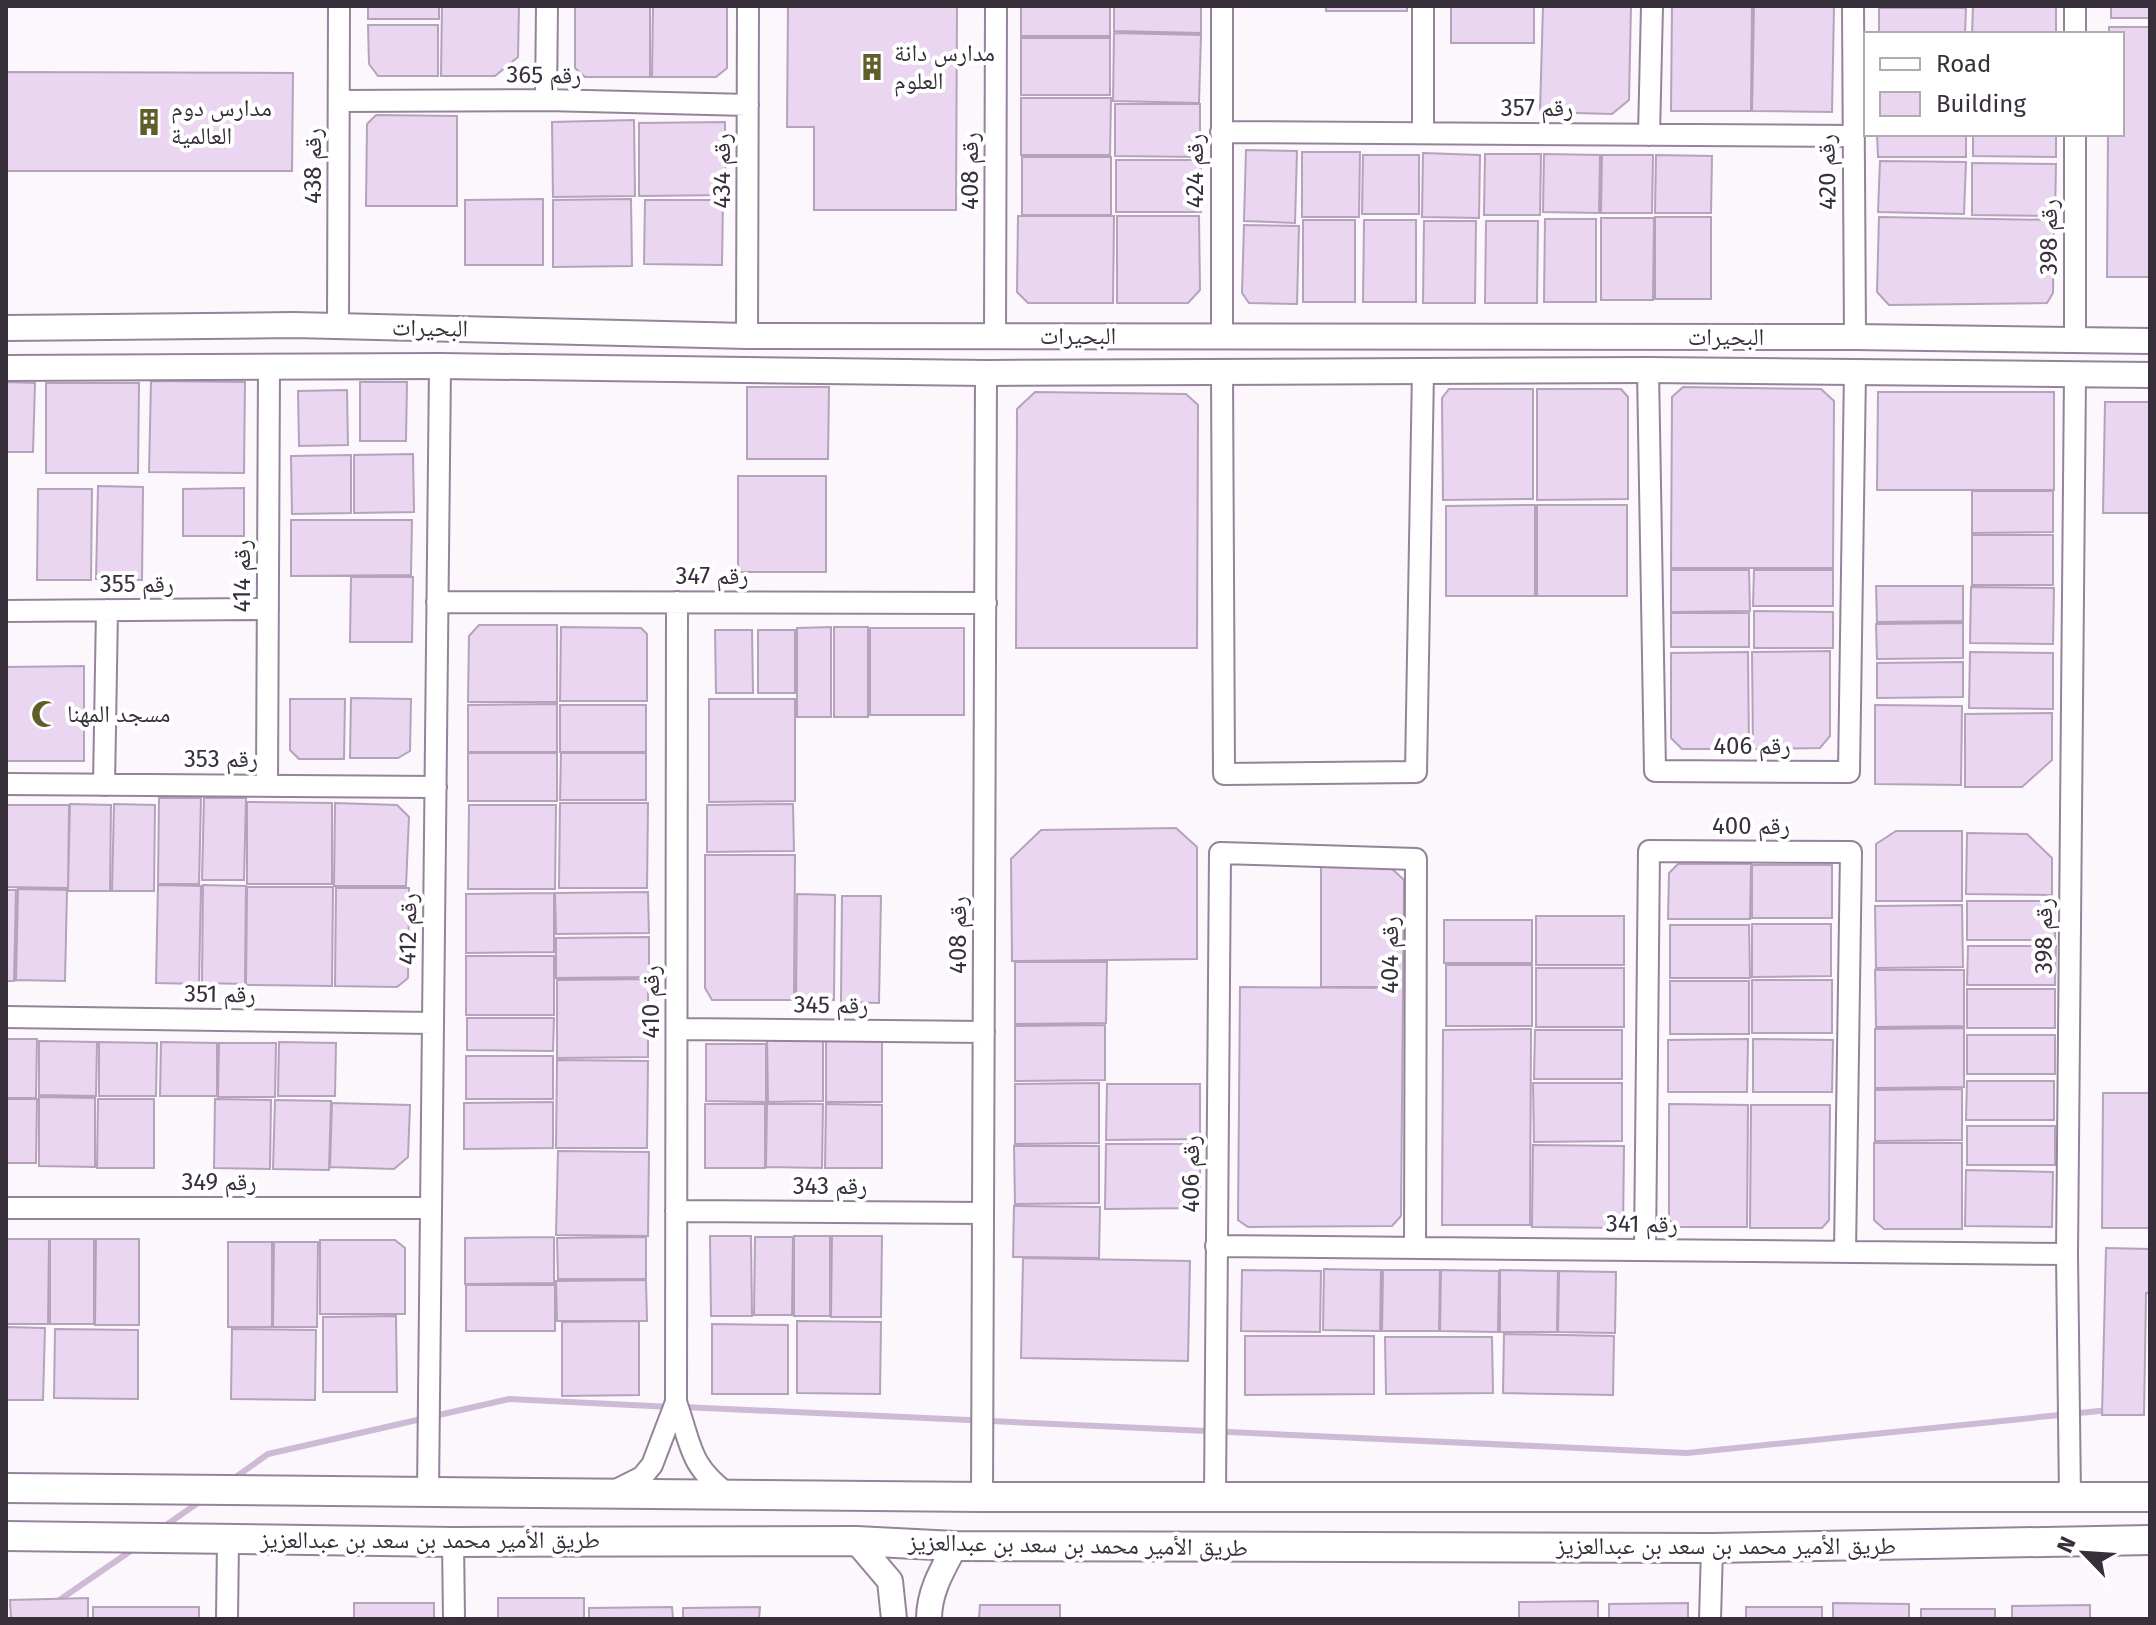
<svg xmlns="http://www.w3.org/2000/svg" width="2156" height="1625" viewBox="0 0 2156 1625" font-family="'Fira Sans','Noto Naskh Arabic',sans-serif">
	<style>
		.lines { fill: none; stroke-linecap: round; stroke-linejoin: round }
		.stream { stroke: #cebad5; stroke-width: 6 }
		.building { fill: #ead6f1; stroke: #b5a2bb; stroke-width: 2 }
		.minor-casing { stroke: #95839a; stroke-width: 24 }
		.tertiary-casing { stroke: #95839a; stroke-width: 28 }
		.secondary-casing { stroke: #95839a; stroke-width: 32 }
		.minor { stroke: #fff; stroke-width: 20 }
		.tertiary { stroke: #fff; stroke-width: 24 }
		.secondary { stroke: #fff; stroke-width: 28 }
		.labels { text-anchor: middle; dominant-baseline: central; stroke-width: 8; stroke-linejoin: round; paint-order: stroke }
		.poi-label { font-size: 24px; fill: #37303a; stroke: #fff; text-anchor: start }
		.street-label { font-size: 24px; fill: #37303a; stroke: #fff }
	</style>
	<rect width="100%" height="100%" fill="#fbf7fd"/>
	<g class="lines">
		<path class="stream" d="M683 1407 1687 1453 2109 1410
			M233 1479 268 1454 509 1399 672 1407
			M162 1528 202 1500
			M55 1603 135 1548"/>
	</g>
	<path class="building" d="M368 6H439V19H368Z
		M442 6H519L518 57 495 76H441Z
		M575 6H650V77H585L575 68Z
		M653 6H727V68L716 77H652Z
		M788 6H957L956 210H814V127H787Z
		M1021 6H1110V36H1021Z
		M1114 6H1201V33L1114 31Z
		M1326 6H1407V11H1326Z
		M1451 6H1534V43H1451Z
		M1543 6H1631L1629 100 1612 114 1540 112Z
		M1672 6H1752L1751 111H1671Z
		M1754 6H1834L1832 112 1752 111Z
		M1973 6H2056V34H1972Z
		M2111 6H2150V18H2111Z
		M1879 8H1966L1965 34H1879Z
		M368 25H438V76H378L369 64Z
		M2109 27H2150V277H2107L2108 134H2122V34H2109Z
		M1114 33 1201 35 1199 103 1113 101Z
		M1021 38H1110V95H1021Z
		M6 72 293 73 292 171H6Z
		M1021 98H1111L1110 155H1021Z
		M1115 104H1200V157L1115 156Z
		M376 115 457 116V206H366L367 124Z
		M634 120 635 196 553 197 552 122Z
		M725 122 726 195 639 196V123Z
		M1877 134H1966V157H1878Z
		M1973 134H2056V157L1973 156Z
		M1246 150 1297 151 1295 223 1244 221Z
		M1302 152H1360L1359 217H1302Z
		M1423 153 1480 155 1479 218 1422 217Z
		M1485 154H1541L1540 215H1484Z
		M1544 154 1600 155 1599 213 1543 212Z
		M1363 155H1419V214H1362Z
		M1602 155H1653L1652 213H1601Z
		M1656 155 1712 156 1711 213H1655Z
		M1022 157H1111V215H1022Z
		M1116 160H1201V212H1116Z
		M1880 161 1966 162 1964 214 1878 212Z
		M1972 163 2056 164 2055 216 1972 215Z
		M543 199V265H465V200Z
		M631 199 632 266 553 267V200Z
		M645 200H723L722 265 644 264Z
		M1018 216H1114L1113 303H1028L1017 292Z
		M1117 216H1199L1200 290 1188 303H1117Z
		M1655 217H1711V299H1655Z
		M1879 217 2054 220 2053 293 2047 303 1889 305 1877 292Z
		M1601 218H1654L1653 300H1601Z
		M1545 219H1596V302H1544Z
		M1303 220H1355V302H1303Z
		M1364 220H1416V302H1363Z
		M1424 221H1476L1475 303H1423Z
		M1486 221H1538L1537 303H1485Z
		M1244 225 1299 226 1297 304 1249 303 1242 293Z
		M151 381 245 382 244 473 149 472Z
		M6 382 35 383 33 452H6Z
		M360 382H407L406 441H360Z
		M46 383H139L138 473H46Z
		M747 387H829L828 459H747Z
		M1683 387 1821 389 1834 401 1833 568H1671L1672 397Z
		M1449 389H1533V499L1443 500 1442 398Z
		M1537 389H1621L1628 397V499L1537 500Z
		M347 390 348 445 299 446 298 391Z
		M1035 392 1186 394 1198 405 1197 648H1016L1017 409Z
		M1878 392H2054V490H1877Z
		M2105 402H2150V513H2103Z
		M413 454 414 512 354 513V455Z
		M351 455V513L292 514 291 456Z
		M738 476H826V572H738Z
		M98 486 143 487 142 580 96 579Z
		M244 488V536H183V489Z
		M38 489H92L91 580H37Z
		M1972 491H2053V532L1972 533Z
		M1535 505V596H1446V506Z
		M1537 505H1627V596H1537Z
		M291 520H412L411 575 291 576Z
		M1972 535H2053V585H1972Z
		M1671 570H1749L1750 611 1671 612Z
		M1754 570H1833V606H1753Z
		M351 577H413L412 642H350Z
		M1876 586H1963V621L1877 622Z
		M1971 587 2054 588 2053 644 1970 643Z
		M1754 611 1833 612V648H1754Z
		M1671 613H1749V647H1671Z
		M1963 623V658L1877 659 1876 624Z
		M479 625H557V702H468L469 636Z
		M561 627 641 628 647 634V701H560Z
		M831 627V717H797V628Z
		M834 627H868V717H834Z
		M870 628H964V715H870Z
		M715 630H752L753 693H716Z
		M758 630H795V693H758Z
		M1830 651V736L1820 748 1753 749 1752 652Z
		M1748 652 1749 749H1682L1671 738V653Z
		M1970 652 2053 653V709L1969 708Z
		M1963 662V697L1877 698V663Z
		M84 666V761H6V667Z
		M351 698 411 699 410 751 398 758H350Z
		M290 699H345L344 759H299L290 750Z
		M709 699H795V801L709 802Z
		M557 704V752H468V705Z
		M560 705H646V752H560Z
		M1875 705 1962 706 1961 785 1875 784Z
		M2052 713V760L2022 787H1965V714Z
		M468 753H557V801H468Z
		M561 753H646V800H560Z
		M159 798H201L199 884H158Z
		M204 798H246L244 880H202Z
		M247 802 332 803V884H247Z
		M335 803 397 805 409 817 406 886H334Z
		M560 803H648L647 888H559Z
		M70 804 111 805 110 891H68Z
		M114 804 155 805 154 891H112Z
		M793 804 794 851 707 852V805Z
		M6 805H69L68 888 6 887Z
		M469 805H556L555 889H468Z
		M1176 828 1197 847V959L1012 961 1011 859 1041 830Z
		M1896 831H1962V901H1876V844Z
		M1967 833 2027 834 2052 858V895L1966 894Z
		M705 855H795L794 1000H712L705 988Z
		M1678 864H1751L1750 919H1668L1669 873Z
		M1752 865H1832V918H1752Z
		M1321 866H1389L1404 880 1403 987H1321Z
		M158 885 201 886 199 984 156 983Z
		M203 885 246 886 245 984 202 983Z
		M247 887H333L332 986 246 985Z
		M336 888H409L408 978 397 987 335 986Z
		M18 889 67 890 65 981 16 980Z
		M6 890H16L14 981H6Z
		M648 892 649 933 556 934 555 893Z
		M554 893V952L466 953V894Z
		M797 894 835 895 834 1000H796Z
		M842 896H881L879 1003 841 1002Z
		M1967 901H2055V940H1967Z
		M1962 905 1963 967 1876 968 1875 906Z
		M1536 916H1624V965H1536Z
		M1444 920H1532V963H1444Z
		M1752 924H1831V976L1752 977Z
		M1670 925H1749L1750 978H1670Z
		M649 937V977L556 978V938Z
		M1968 946H2056L2055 985H1967Z
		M466 956H554V1015H466Z
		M1015 962H1107L1106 1023 1015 1024Z
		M1446 965H1532V1026H1446Z
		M1536 968H1624V1027H1536Z
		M1875 970H1964V1026L1876 1027Z
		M648 979V1057L557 1058V980Z
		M1752 980H1832V1033H1752Z
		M1670 981H1749V1034H1670Z
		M1240 987 1403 988 1401 1216 1392 1226 1248 1227 1238 1220Z
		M1967 989H2055V1028H1967Z
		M467 1018H554L553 1051 467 1050Z
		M1105 1025V1080L1015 1081V1026Z
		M1964 1028V1087L1875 1088V1029Z
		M1531 1029 1530 1225H1442L1443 1030Z
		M1535 1030H1622V1079H1534Z
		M1967 1035H2055V1074H1967Z
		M767 1038H823V1101L768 1102Z
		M826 1038H882V1102H826Z
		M6 1039H37L36 1098H6Z
		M1748 1039 1747 1092H1668V1040Z
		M1753 1039 1833 1040 1832 1092H1753Z
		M39 1041 97 1042 96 1096 39 1095Z
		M99 1042 157 1043 156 1096H99Z
		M161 1042 217 1043V1096H160Z
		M279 1042 336 1043 335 1096H278Z
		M219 1043H276L275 1097H218Z
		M706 1044H766V1102L706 1101Z
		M466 1056H553V1099H466Z
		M557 1060 648 1061 647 1148H556Z
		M1967 1081H2054V1120H1966Z
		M1099 1083V1143L1015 1144V1084Z
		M1533 1083H1622V1141L1534 1142Z
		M1107 1084H1200V1139L1106 1140Z
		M1962 1089V1140L1875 1141V1090Z
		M2103 1093H2150V1228H2102Z
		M39 1097 95 1098V1167L39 1166Z
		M6 1099H37L36 1163H6Z
		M98 1099H154V1168H97Z
		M215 1099 271 1100 270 1169 214 1168Z
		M275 1100 331 1101 329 1170 273 1169Z
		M553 1102V1148L464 1149V1103Z
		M332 1103 410 1105 408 1157 394 1169 330 1167Z
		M705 1104H765V1168H705Z
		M767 1104H823L822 1168 766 1167Z
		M826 1104 882 1105V1168H825Z
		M1669 1104 1748 1105 1747 1227H1675L1669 1219Z
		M1751 1105H1830L1829 1220 1822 1228H1750Z
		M1967 1126H2055V1165H1967Z
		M1874 1143H1962V1229H1884L1874 1220Z
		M1106 1144H1200V1208L1105 1209Z
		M1533 1145 1624 1146 1623 1228 1532 1227Z
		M1014 1146H1099V1203L1015 1204Z
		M558 1151 649 1152 648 1236 556 1235Z
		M1966 1170 2053 1172 2052 1227 1965 1226Z
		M1014 1206 1100 1207 1099 1258 1013 1257Z
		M710 1236H751L752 1316H711Z
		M794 1236H830V1316H794Z
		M832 1236H882L881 1317H831Z
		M554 1237V1283L465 1284V1238Z
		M646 1237V1279H558L557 1238Z
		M755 1237H793L792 1315H754Z
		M6 1239H49L48 1324H6Z
		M50 1239H94V1324H50Z
		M96 1239H139V1325H95Z
		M320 1240H395L405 1248V1314H320Z
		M228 1242H272V1327H228Z
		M274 1242H318L317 1327H273Z
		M2106 1248 2150 1249V1293H2146L2144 1415H2102Z
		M1023 1258 1190 1261 1188 1361 1021 1358Z
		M1324 1269 1381 1270 1380 1331 1323 1330Z
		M1242 1270 1321 1271 1320 1332 1241 1331Z
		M1383 1270H1440L1439 1331H1382Z
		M1441 1270 1499 1271 1498 1332 1440 1331Z
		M1500 1270 1558 1271 1557 1332H1500Z
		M1559 1271 1616 1272 1615 1333 1558 1332Z
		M646 1280 647 1321H557L556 1281Z
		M466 1285H555V1331H466Z
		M396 1316 397 1392H323V1317Z
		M639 1321V1395L562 1396V1322Z
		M797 1321 881 1322 880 1394 797 1393Z
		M712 1324 788 1325V1394H712Z
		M6 1327 45 1328 43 1400H6Z
		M55 1329 138 1330V1399L54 1398Z
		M232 1329 316 1330 315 1400 231 1399Z
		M1504 1334 1614 1336 1613 1395 1503 1393Z
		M1245 1336H1374V1394L1245 1395Z
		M1385 1337H1492L1493 1393 1386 1394Z
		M88 1598V1619H11L10 1600Z
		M498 1598H584V1619H498Z
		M1598 1601V1619H1519V1602Z
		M354 1603H434V1619H354Z
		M1688 1603V1619H1609V1604Z
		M1833 1603 1909 1604V1619H1833Z
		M980 1605H1060V1619H979Z
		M2090 1605V1619H2012V1606Z
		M93 1607H199V1619H93Z
		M672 1607 673 1619H589V1608Z
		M760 1607 759 1619H683V1608Z
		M1746 1607H1822V1619H1746Z
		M1921 1609H1995V1619H1921Z"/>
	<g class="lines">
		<g class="minor-casing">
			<path id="minor" d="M1423 6V133
				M1853 6 1855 337
				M2075 6V34
				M546 100 547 6
				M339 101 546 100 748 105
				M1221 132 1852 136
				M2075 134V340
				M1649 135 1652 6
				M338 325 339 6
				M747 336 748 6
				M995 336 996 6
				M1222 336V6
				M1648 370 1655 771 1849 772 1855 371
				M1222 373 1224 774 1416 772 1423 371
				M437 602 986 603
				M677 602 676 1402C692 1446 688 1465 729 1495
				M6 611 268 609
				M6 784 436 787
				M104 785 107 610
				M267 786 269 367
				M6 1017 433 1023
				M677 1029 984 1032
				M6 1208H431
				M676 1211 983 1213
				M1216 1246 2067 1254
				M1645 1250 1649 851 1851 852 1845 1252
				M428 1492 440 366
				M612 1492 642 1477 652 1465 676 1402
				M1215 1495 1220 853 1416 859 1415 1248
				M982 1497 986 373
				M2070 1497 2067 1254 2075 375
				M453 1542 454 1619
				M227 1619 228 1539
				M1710 1619 1712 1548"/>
		</g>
		<g class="tertiary-casing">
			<path id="tertiary" d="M6 328 294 325 747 336 1855 337 2150 341
				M6 368 440 366 986 373 1648 370 2150 375
				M856 1541 890 1581 894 1619
				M929 1619C929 1592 942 1570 955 1546"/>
		</g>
		<g class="secondary-casing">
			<path id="secondary" d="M6 1488 982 1497H2150
				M6 1536 453 1542 856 1541 955 1546 1712 1548 2150 1540"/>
		</g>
		<use href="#minor" class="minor"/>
		<use href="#tertiary" class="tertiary"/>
		<use href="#secondary" class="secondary"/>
	</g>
	<defs>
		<g id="building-bare" transform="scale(2.16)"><path d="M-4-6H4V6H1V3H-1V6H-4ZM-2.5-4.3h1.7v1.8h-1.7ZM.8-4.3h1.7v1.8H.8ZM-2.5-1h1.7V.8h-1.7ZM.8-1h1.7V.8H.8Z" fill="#5f5e2b" stroke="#fff" stroke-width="2.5" paint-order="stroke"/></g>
		<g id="mosque-bare" transform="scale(2.16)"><path d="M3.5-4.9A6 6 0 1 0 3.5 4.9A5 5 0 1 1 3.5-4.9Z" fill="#5f5e2b" stroke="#fff" stroke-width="2.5" paint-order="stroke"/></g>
	</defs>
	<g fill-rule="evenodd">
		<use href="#building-bare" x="872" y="67"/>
		<use href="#building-bare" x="149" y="122"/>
		<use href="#mosque-bare" x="45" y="714"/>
	</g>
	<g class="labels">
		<g class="poi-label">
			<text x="894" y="53">مدارس دانة<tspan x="894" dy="28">العلوم</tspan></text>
			<text x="171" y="108">مدارس دوم<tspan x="171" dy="28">العالمية</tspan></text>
			<text x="67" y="714">مسجد المهنا</text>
		</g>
		<g class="street-label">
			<text transform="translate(544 75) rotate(1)">رقم 365</text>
			<text x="1537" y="108">رقم 357</text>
			<text transform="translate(313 166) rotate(-90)">رقم 438</text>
			<text transform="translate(722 171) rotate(-90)">رقم 434</text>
			<text transform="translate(970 171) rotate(-90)">رقم 408</text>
			<text transform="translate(1195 171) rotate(-90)">رقم 424</text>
			<text transform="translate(1827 172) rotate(-91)">رقم 420</text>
			<text transform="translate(2049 237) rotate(-90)">رقم 398</text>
			<text transform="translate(430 328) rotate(1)">البحيرات</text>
			<text x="1078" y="336">البحيرات</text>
			<text x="1726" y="337">البحيرات</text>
			<text transform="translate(242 576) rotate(-90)">رقم 414</text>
			<text x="712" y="576">رقم 347</text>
			<text x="137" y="584">رقم 355</text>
			<text x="1752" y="746">رقم 406</text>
			<text x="221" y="759">رقم 353</text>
			<text x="1751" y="826">رقم 400</text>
			<text transform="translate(408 929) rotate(-89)">رقم 412</text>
			<text transform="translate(958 935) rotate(-90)">رقم 408</text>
			<text transform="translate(2044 936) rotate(-90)">رقم 398</text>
			<text transform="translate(1390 955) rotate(-90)">رقم 404</text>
			<text transform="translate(220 994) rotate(1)">رقم 351</text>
			<text transform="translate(651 1002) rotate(-90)">رقم 410</text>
			<text transform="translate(831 1005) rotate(1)">رقم 345</text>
			<text transform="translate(1191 1174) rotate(-90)">رقم 406</text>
			<text x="219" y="1182">رقم 349</text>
			<text x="830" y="1186">رقم 343</text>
			<text transform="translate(1642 1224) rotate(1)">رقم 341</text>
			<text x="430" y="1540">طريق الأمير محمد بن سعد بن عبدالعزيز</text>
			<text transform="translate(1078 1545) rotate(1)">طريق الأمير محمد بن سعد بن عبدالعزيز</text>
			<text x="1726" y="1546">طريق الأمير محمد بن سعد بن عبدالعزيز</text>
		</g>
	</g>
	<rect width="2156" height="1625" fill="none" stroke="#37303a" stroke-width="16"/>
	<rect x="1864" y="32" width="260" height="104" fill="#ffffff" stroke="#afacb0" stroke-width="2"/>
	<rect x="1880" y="58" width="40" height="12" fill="#ffffff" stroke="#afacb0" stroke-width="2"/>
	<text x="1936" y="72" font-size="24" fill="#37303a">Road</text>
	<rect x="1880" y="92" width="40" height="24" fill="#ead6f1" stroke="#afacb0" stroke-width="2"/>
	<text x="1936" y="112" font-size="24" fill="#37303a">Building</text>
	<g transform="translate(2084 1553) rotate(295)" stroke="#ffffff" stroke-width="6" paint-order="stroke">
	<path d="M0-6L14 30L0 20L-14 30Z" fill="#37303a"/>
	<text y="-12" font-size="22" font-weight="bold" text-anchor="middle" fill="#37303a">N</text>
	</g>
</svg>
